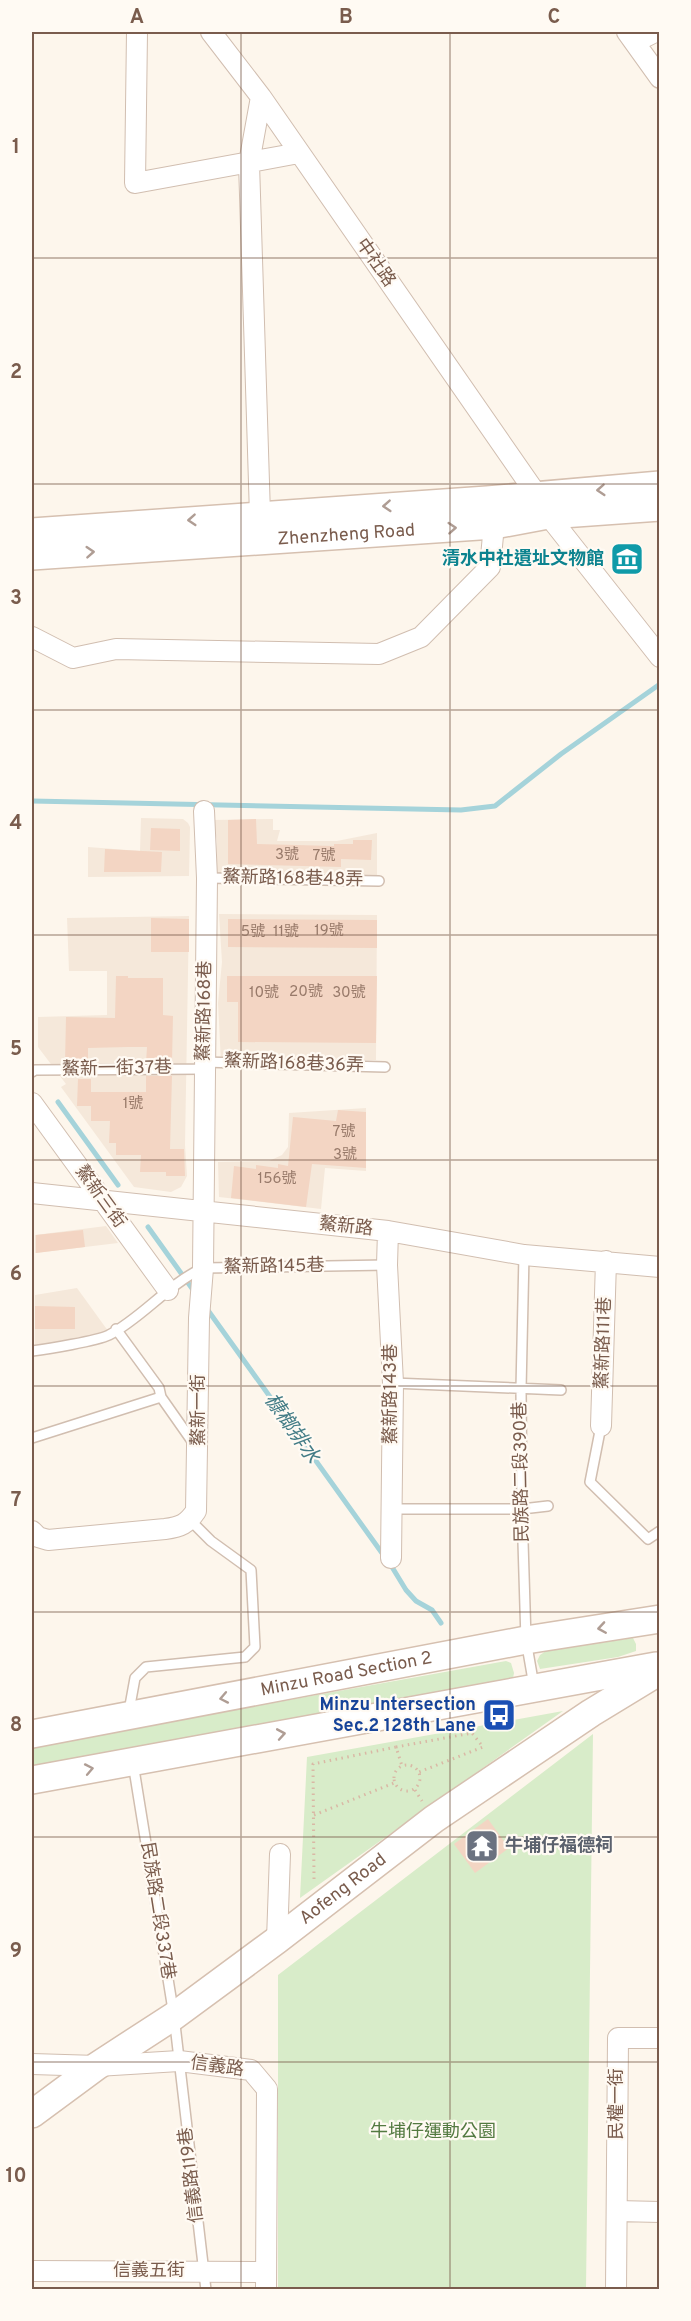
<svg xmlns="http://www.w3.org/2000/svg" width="691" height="2321" viewBox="0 0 691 2321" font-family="Overpass,'Noto Sans TC',sans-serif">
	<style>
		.residential { fill: #f5e8da }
		.green { fill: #d8ecc9 }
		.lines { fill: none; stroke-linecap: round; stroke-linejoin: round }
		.stream { stroke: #a5d3da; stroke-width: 5 }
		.building { fill: #f3d5c3 }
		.lane-casing { stroke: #d1beb0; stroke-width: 12 }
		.street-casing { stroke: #d1beb0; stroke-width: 22 }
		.secondary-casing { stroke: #d6c0b0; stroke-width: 30 }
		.path { stroke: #d9b8a5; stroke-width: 3; stroke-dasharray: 1.5 4.5; stroke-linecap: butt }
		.lane { stroke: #fff; stroke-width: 9 }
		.street { stroke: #fff; stroke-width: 20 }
		.secondary { stroke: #fff; stroke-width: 27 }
		.oneway { stroke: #af9d94 }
		.grid { fill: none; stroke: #7a5c4d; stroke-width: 1.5; stroke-opacity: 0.55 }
		.labels { text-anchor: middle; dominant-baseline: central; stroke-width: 4.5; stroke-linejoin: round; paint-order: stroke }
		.number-label { font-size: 15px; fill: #987a6a }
		.street-label { font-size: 18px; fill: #7a5c4d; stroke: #fffaf3 }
		.culture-label { font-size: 18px; font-weight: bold; fill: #0d838f; stroke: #fffaf3; text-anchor: end }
		.transit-label { font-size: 18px; font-weight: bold; fill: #164399; stroke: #fffaf3; text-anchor: end }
		.worship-label { font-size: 18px; font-weight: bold; fill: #5b616d; stroke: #fffaf3; text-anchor: start }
		.park-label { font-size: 18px; fill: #537a41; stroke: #fffaf3 }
		.water-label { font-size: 20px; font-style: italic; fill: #437c86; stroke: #fffaf3 }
		.neatline { fill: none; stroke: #7a5c4d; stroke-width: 2 }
		.grid-label { font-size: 20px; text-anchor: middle; font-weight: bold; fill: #7a5c4d }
	</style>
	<rect width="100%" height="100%" fill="#fdf6ec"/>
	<path class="residential" d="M141 818 183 819 188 823 190 827 189 876 88 877V847L140 851Z
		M273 819V830H280L277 841H337L377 833V884L217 879V841L213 820Z
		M219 914 377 915 376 1060 221 1062 218 1003 222 962Z
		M189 916 185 1145 187 1176 181 1187 171 1192 134 1187 61 1087 66 1084 38 1047V1017L107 1015V971H69L67 918Z
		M366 1108V1171L325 1168 321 1209 219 1197 218 1162 269 1161 282 1155 288 1147 289 1113Z
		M106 1226 118 1243 35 1253V1235Z
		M77 1288 111 1335 83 1339 82 1337 35 1347V1295Z"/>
	<path class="green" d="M633 1638 636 1644V1651L618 1657 540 1669 537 1661 540 1655 546 1651Z
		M506 1661 511 1663 514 1673 513 1678 507 1682 32 1768V1746Z
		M563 1711 300 1898 307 1757Z
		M593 1734 586 2289 278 2290V1975Z"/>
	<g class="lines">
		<path class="stream" d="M32 801 461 810 495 806 561 754 660 684
			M58 1102 118 1185
			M148 1227 196 1294
			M207 1309 392 1567 406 1590 416 1601 432 1610 441 1623"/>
	</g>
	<path class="building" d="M623 553 640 554 639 575H623Z
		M256 819 257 844 334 846V844H353V840H372L371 860 341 859V867L228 864V820Z
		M151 828 180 829V851L150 850Z
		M105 849 162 852 161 872H104Z
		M151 918 189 919V952H151Z
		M228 919 377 920V948L228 947Z
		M116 976H128V978H163V1015L173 1016 172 1062 146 1063 147 1047H128L88 1048V1063H65L66 1017 115 1018Z
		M227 976H377L376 1043 238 1042V1002H227Z
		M146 1076H172L170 1149H184L185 1176H166V1172H140L141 1155H116V1143H109L110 1121H91V1106H77L78 1079H91V1092H146Z
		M338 1110 366 1112V1168L312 1164 306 1207 231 1198 234 1166 256 1169V1165L278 1168V1164L288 1166 293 1117 336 1121Z
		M83 1230 85 1247 36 1253V1235Z
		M35 1306 75 1307V1329H35Z
		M488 1819 509 1848 475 1873 454 1844Z"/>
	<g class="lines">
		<g class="lane-casing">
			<path id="lane" d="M207 878 379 881
				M204 1062 385 1067
				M32 1072 35 1070 204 1069
				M524 1255 521 1389 522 1509 526 1640 534 1686
				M116 1329 159 1388 161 1397 194 1444
				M32 1351C47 1349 97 1341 109 1335 143 1317 167 1285 203 1268L387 1265
				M393 1383 561 1390
				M601 1426 590 1482 648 1539 660 1531
				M32 1438 161 1397
				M390 1509H522L548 1506
				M129 1711 135 1678 146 1667 245 1657 255 1647 251 1570 211 1541 190 1520
				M133 1763 174 2016 206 2290"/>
		</g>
		<g class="street-casing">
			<path id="street" d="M137 32 135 183 299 153
				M211 32 261 97 537 495 548 515 660 657
				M627 32 660 78
				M635 42 655 32
				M260 515 249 163 261 97
				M32 637 73 658 116 649 379 654 421 637 490 567 494 525 491 512
				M32 1103 168 1290
				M32 1193 388 1231 524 1255 660 1267
				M388 1231 387 1265 393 1383 391 1558
				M601 1426 606 1261
				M32 1531 38 1537 48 1540 165 1529C181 1527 187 1524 196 1511L199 1318 203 1268 207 878 204 811
				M277 1940 280 1854
				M32 2064 97 2066 179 2061 251 2070 267 2089 266 2290
				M617 2211 660 2212
				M32 2271 266 2272
				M616 2290 618 2038H660"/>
		</g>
		<g class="secondary-casing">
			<g id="secondary">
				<path d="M32 532 487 500 660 485"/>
				<path id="s1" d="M32 556 494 525 548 515 660 507"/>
				<path id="s2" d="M32 1734 526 1640 660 1619"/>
				<path d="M32 1780 656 1666"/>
				<path id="s3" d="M32 2114 97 2066 174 2016 277 1940 434 1819 591 1713 660 1671"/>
			</g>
		</g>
		<path class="path" d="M396 1747 472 1733 483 1747 419 1772
			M394 1778a13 13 0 1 1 26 0a13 13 0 1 1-26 0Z
			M415 1790 422 1801
			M314 1815 394 1783
			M314 1879 313 1764 396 1747 402 1766"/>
		<use href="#lane" class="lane"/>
		<use href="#street" class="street"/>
		<use href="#secondary" class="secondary"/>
	</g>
	<defs><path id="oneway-chevron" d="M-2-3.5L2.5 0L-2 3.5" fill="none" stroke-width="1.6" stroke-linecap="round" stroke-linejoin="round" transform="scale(1.5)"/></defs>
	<g class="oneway">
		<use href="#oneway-chevron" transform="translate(601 490) rotate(176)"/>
		<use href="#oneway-chevron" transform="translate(387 506) rotate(176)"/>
		<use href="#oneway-chevron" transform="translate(192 520) rotate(176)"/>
		<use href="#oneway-chevron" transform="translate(452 528) rotate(-4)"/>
		<use href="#oneway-chevron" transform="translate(90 552) rotate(-4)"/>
		<use href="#oneway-chevron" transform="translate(602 1628) rotate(171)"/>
		<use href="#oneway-chevron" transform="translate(224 1698) rotate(169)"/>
		<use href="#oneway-chevron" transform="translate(281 1734) rotate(-10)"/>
		<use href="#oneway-chevron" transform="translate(89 1769) rotate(-11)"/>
	</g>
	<path class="grid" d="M241 32V2290M450 32V2290M32 258H660M32 484H660M32 710H660M32 935H660M32 1160H660M32 1386H660M32 1612H660M32 1837H660M32 2062H660"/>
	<defs>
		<g id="museum-square" transform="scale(1.725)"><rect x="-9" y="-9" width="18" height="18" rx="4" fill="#0f9aa8" stroke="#fffaf3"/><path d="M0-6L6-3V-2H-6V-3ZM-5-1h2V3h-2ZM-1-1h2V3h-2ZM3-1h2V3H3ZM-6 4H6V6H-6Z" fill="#fff"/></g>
		<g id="bus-square" transform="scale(1.725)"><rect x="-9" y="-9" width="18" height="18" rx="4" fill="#1a4fb4" stroke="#fffaf3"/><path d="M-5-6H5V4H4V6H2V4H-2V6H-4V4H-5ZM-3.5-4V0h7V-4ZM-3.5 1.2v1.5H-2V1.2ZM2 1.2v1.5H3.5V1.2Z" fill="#fff"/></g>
		<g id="temple-square" transform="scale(1.725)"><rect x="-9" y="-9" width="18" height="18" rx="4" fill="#6b7280" stroke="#fffaf3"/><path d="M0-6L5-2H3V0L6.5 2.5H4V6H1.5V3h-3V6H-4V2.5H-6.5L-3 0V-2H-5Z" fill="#fff"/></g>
	</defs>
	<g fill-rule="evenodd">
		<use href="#museum-square" x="627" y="559"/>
		<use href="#bus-square" x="499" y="1715"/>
		<use href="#temple-square" x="482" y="1846"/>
	</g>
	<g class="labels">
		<g class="number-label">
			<text x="287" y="855">3號</text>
			<text x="324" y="856">7號</text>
			<text x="329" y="931">19號</text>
			<text x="253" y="932">5號</text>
			<text x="286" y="932">11號</text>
			<text x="306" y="992">20號</text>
			<text x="264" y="993">10號</text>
			<text x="349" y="993">30號</text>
			<text x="133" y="1104">1號</text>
			<text x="344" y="1132">7號</text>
			<text x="345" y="1155">3號</text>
			<text x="277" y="1179">156號</text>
		</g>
		<g class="street-label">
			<text transform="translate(375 263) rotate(55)">中社路</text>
			<text stroke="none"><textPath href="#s1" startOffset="315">Zhenzheng Road</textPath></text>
			<text transform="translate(293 879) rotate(1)">鰲新路168巷48弄</text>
			<text transform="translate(205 1011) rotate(-89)">鰲新路168巷</text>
			<text transform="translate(294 1064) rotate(2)">鰲新路168巷36弄</text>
			<text transform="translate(117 1069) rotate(-1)">鰲新一街37巷</text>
			<text transform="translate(100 1197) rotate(54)">鰲新三街</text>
			<text transform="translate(346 1227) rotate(6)">鰲新路</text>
			<text transform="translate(274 1267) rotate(-1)">鰲新路145巷</text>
			<text transform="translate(604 1343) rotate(-88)">鰲新路111巷</text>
			<text transform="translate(391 1394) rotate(-90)">鰲新路143巷</text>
			<text transform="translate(199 1410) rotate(-90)">鰲新一街</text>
			<text transform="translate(522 1472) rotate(-91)">民族路二段390巷</text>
			<text stroke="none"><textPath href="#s2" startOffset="320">Minzu Road Section 2</textPath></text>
			<text stroke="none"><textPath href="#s3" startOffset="384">Aofeng Road</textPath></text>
			<text transform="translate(157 1911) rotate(81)">民族路二段337巷</text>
			<text transform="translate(217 2067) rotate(8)">信義路</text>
			<text transform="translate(617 2104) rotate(-90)">民權一街</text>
			<text transform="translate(192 2175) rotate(-97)">信義路119巷</text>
			<text x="149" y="2271">信義五街</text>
		</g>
		<g class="culture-label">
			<text x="604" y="559">清水中社遺址文物館</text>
		</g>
		<g class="transit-label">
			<text x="476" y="1705">Minzu Intersection<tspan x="476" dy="21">Sec.2 128th Lane</tspan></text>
		</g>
		<g class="worship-label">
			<text x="505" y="1846">牛埔仔福德祠</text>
		</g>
		<g class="park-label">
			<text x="433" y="2132">牛埔仔運動公園</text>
		</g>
		<g class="water-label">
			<text transform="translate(291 1429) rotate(55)">槺榔排水</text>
		</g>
	</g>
	<rect width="691" height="2321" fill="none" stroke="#fffaf3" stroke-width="66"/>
	<rect x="33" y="33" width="625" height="2255" class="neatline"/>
	<g class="grid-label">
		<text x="137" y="23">A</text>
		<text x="346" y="23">B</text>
		<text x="554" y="23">C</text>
		<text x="16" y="153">1</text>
		<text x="16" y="378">2</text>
		<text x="16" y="604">3</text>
		<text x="16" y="829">4</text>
		<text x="16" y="1055">5</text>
		<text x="16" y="1280">6</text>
		<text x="16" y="1506">7</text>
		<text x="16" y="1731">8</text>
		<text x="16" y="1957">9</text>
		<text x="16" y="2182">10</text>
	</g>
</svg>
